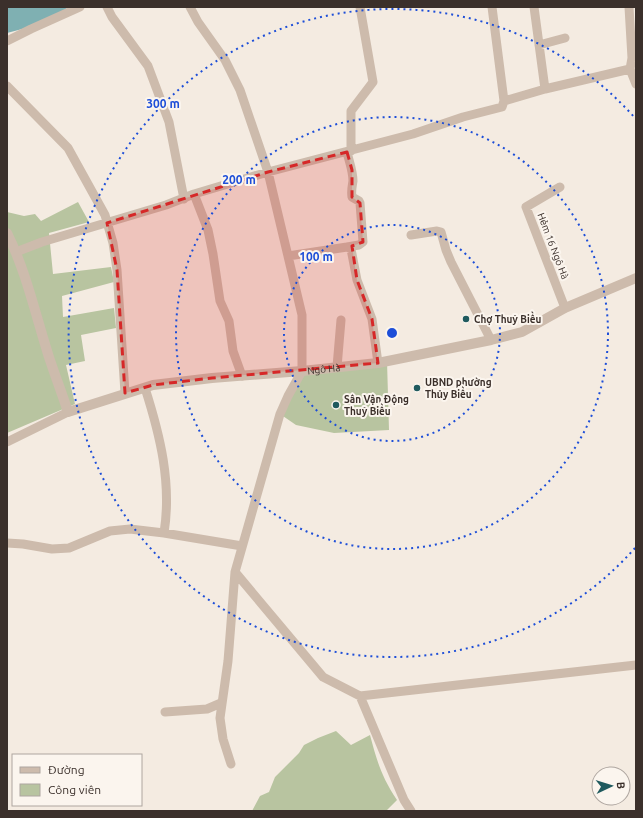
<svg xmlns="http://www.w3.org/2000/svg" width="643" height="818" viewBox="0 0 643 818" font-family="Ubuntu,sans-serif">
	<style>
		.green { fill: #b8c4a0 }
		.water { fill: #7fb0b2 }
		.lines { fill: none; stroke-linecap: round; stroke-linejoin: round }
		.minor { stroke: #cdbbac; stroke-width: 9 }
		.tertiary { stroke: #cdbbac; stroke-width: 10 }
		.marked { fill: #d62828; fill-opacity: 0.2; stroke: #d62828; stroke-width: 3; stroke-dasharray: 8 5; stroke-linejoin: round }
		.ring { fill: none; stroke: #1d4ed8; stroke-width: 2; stroke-dasharray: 2 4 }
		.poi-dot { fill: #1f5a5e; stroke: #fbf5ee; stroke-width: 1.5 }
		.labels { text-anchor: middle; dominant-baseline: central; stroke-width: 4; stroke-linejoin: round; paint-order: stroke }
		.street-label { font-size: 10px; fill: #3b302b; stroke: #fbf5ee }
		.poi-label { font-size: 10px; font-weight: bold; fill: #3b302b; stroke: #fbf5ee; text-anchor: start }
		.centre { fill: #1d4ed8; stroke: #fbf5ee; stroke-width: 2 }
		.ring-label { font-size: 12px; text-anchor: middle; font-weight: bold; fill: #1d4ed8; stroke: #fbf5ee; stroke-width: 4; stroke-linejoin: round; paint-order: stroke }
	</style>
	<rect width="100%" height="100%" fill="#f4ebe1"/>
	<path class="green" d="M78 202 89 222 49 233 53 274 111 267 114 282 62 296 63 317 114 308 116 328 81 335 85 361 66 365 75 404 7 433V212L24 216 35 214 41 221Z
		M387 361 389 430 334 433 296 425 280 414 302 371Z
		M336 731 351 745 370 735C377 761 381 776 397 800L386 811H252L260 796 269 792 275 777 299 753 304 745 318 738Z"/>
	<path class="water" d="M7 7H67L66 10 26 28 7 33Z"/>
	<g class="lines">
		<path class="minor" d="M107 7 112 17 148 66 169 122 184 199
			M190 7 198 22 225 60 240 90 268 172 302 315V371L288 396 280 414 235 572 323 677 360 696 636 665
			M492 7 504 101
			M534 7 545 89
			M629 7 632 58
			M7 41 31 29 80 7
			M539 45 565 38
			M630 69 636 84
			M7 86 68 148 105 215 113 243 117 270 125 393
			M351 151V111L373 82 360 7
			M347 152C349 161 353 171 353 181 352 187 351 191 352 197L359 201 360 203 363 242 359 245 347 247
			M560 187 526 207 565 308
			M194 194 208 230 213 254 220 301 229 321 233 351 242 376
			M411 235 437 231 441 232 446 250 451 262 491 340
			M16 252 42 242 166 205 194 194 268 172 413 134 463 117 502 107 504 101 545 89 630 69 632 58 636 57
			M288 256 347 247 351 249 357 280 372 319 378 363
			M337 367 341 320
			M145 388C160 435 172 483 164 533
			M7 442 68 412
			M7 543 23 544 52 549 69 548 110 531 130 529 164 533 242 546
			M360 696 404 800 411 811
			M165 712 207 709 221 703
			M231 764 223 739 220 718 228 661 235 572"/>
		<path class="tertiary" id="s1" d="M7 233C26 271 35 313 48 354 54 373 62 393 68 412L153 385 212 378 302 371 378 363 491 340 522 332 565 308 636 278"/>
	</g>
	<path class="marked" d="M347 152 352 170V197L360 203 363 242 352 246 357 280 372 319 378 363 212 378 153 385 125 393 117 270 107 223 268 172Z"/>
	<g class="ring">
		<circle cx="392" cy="333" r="108"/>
		<circle cx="392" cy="333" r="216"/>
		<path d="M635 548A324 324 0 1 1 635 118"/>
	</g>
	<g class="poi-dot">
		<circle cx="466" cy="319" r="4"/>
		<circle cx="417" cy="388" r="4"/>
		<circle cx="336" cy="405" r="4"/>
	</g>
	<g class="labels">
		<g class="street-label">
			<text transform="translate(553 246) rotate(69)">Hẻm 16 Ngô Hà</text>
			<text stroke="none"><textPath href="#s1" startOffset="450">Ngô Hà</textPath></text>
		</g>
		<g class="poi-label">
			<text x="474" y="319">Chợ Thuỷ Biều</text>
			<text x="425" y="382">UBND phường<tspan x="425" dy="12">Thủy Biều</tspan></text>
			<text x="344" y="399">Sân Vận Động<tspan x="344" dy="12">Thuỷ Biều</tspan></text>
		</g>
	</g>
	<circle cx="392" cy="333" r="6" class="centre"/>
	<g class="ring-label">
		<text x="163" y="108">300 m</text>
		<text x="239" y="184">200 m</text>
		<text x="316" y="261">100 m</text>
	</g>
	<rect width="643" height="818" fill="none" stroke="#3b302b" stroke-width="16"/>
	<rect x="12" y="754" width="130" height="52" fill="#fbf5ee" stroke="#aea6a0"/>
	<rect x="20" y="767" width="20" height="6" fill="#cdbbac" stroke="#aea6a0"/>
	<text x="48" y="774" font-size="12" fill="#3b302b">Đường</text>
	<rect x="20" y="784" width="20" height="12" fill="#b8c4a0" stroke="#aea6a0"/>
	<text x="48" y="794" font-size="12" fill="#3b302b">Công viên</text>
	<g transform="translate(611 786) rotate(86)"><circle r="19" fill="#fbf5ee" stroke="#aea6a0"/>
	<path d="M0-3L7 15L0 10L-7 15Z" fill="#1f5a5e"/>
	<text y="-6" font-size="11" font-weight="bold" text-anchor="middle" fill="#3b302b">B</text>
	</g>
</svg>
